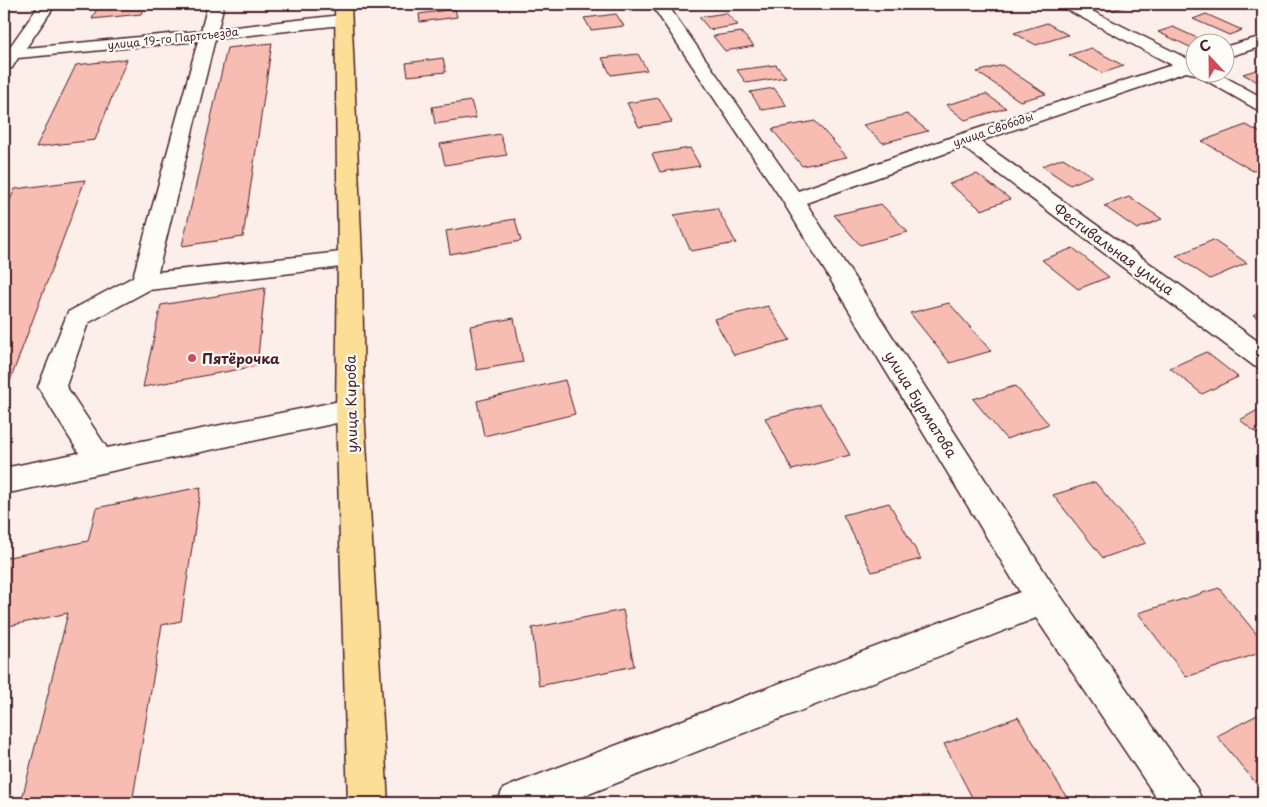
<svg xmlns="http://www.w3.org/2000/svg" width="1267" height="807" viewBox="0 0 1267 807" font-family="'Playpen Sans',sans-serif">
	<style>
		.building { fill: #f7bcb2; stroke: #4a1f2b }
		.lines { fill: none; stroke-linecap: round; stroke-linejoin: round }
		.minor-casing { stroke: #4a1f2b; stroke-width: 3 }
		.major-casing { stroke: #4a1f2b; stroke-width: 3 }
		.minor { fill: #fdfcf7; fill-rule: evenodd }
		.major { fill: #fcde96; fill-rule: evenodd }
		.poi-dot { fill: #d1495b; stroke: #fdfcf7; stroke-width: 2 }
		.labels { text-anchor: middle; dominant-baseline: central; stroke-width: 4.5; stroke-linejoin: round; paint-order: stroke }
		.far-street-label { font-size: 11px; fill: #4a1f2b; stroke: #fdfcf7 }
		.street-label { font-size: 14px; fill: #4a1f2b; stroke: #fdfcf7 }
		.poi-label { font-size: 14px; font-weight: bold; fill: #4a1f2b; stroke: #fdfcf7; text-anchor: start }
	</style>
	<rect width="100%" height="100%" fill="#fcefe9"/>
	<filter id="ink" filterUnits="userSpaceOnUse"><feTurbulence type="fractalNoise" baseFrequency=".02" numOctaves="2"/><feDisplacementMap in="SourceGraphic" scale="10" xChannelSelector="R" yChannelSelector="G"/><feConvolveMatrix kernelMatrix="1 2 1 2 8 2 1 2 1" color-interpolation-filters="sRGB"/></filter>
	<g filter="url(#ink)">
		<path class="building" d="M99 4H145L141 14 92 19Z
			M979 4H1013L1015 5 992 11Z
			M1095 4H1128L1131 5 1109 11Z
			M455 9 457 17 420 22 419 14Z
			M726 13 738 25 710 30 699 17Z
			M616 14 624 26 591 30 584 18Z
			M1206 14 1242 30 1229 35 1193 19Z
			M1047 23 1068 35 1036 45 1014 33Z
			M1173 27 1206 42H1194V47L1192 48 1158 32Z
			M741 32 754 46 725 51 713 36Z
			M272 43 243 237 182 246 227 48Z
			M1091 48 1124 66 1102 73 1069 55Z
			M638 54 647 70 611 75 602 58Z
			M443 58 446 72 408 76 406 63Z
			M127 59 95 140 36 147 76 65Z
			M776 65 786 77 746 83 737 70Z
			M1002 65 1046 94 1020 101 977 72Z
			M1263 68V85L1243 74Z
			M774 88 787 106 762 110 750 92Z
			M986 94 1006 108 965 120 946 105Z
			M659 98 672 122 639 127 627 103Z
			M471 101 476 118 435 124 432 107Z
			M907 114 928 131 883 143 863 125Z
			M815 121 847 157 802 166 772 129Z
			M1246 125 1263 134V167L1253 171 1202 141Z
			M500 134 507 155 445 165 440 144Z
			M690 148 700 166 660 172 652 154Z
			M1063 158 1092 176 1070 185 1042 166Z
			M977 174 1010 199 982 210 949 184Z
			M85 180 4 397V213L15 189Z
			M1129 197 1162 219 1137 229 1104 206Z
			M881 204 908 232 860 245 834 215Z
			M717 208 736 243 691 251 674 215Z
			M515 219 521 241 450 254 446 231Z
			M1213 240 1247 263 1210 279 1176 256Z
			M1073 248 1109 277 1078 289 1042 260Z
			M265 288 257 366 143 387 161 305Z
			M949 303 991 351 950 363 910 313Z
			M768 306 790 340 734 355 714 319Z
			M1263 310V322L1253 315Z
			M514 318 523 362 477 370 470 326Z
			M1206 352 1238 377 1202 394 1170 368Z
			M565 380 575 414 484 436 477 401Z
			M1015 386 1049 424 1006 439 973 399Z
			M820 404 850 455 792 470 765 418Z
			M1263 407V438L1240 420Z
			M1095 482 1146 543 1103 558 1053 495Z
			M201 487 181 621 162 625 132 803H21L68 613 4 627V558L88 541 96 508Z
			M889 503 921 559 872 572 843 515Z
			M1219 588 1263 642V652L1186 677 1138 613Z
			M623 610 634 666 539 686 532 628Z
			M1263 712V792L1217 736Z
			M1018 717 1070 803H975L944 744Z"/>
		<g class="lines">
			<g class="minor-casing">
				<path id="minor" d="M40 4H56L26 48 201 31 208 4H224L218 29 342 15 348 17 350 20 348 23 342 25 215 39 158 272 350 251 358 253 362 259 358 265 149 290 88 323 66 386 107 448 350 399 360 402 364 410 360 418 4 494V468L79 453 38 387 68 312 133 277 198 41 18 58 12 68 4 69V47L9 48Z
					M651 4H667L798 191 958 135 1172 65 1062 7 1059 4H1078L1188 59 1194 58V72H1216L1263 98V111L1256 109 1195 74 1186 72 980 141 1263 345V369L1254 366 963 147 806 203 1055 588 1197 789 1203 803H1160L1036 618 566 803H497L503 789 517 783 1020 592 782 200Z
					M1263 36V46L1224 58V47Z"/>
			</g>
			<g class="major-casing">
				<path id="major" d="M335 4H351L362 259 364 410 388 803H348L336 410 338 259Z"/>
			</g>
			<use href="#minor" class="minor"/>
			<use href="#major" class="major"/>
		</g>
	</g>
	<circle class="poi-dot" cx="192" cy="358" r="5"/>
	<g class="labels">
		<g class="far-street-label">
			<text transform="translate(173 38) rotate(-6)">улица 19-го Партсъезда</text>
			<text transform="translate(993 129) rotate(-19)">улица Свободы</text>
		</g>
		<g class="street-label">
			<text transform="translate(1114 249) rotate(36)">Фестивальная улица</text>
			<text transform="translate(351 404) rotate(-91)">улица Кирова</text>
			<text transform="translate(921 404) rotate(58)">улица Бурматова</text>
		</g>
		<g class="poi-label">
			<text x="202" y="358">Пятёрочка</text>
		</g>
	</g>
	<rect width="1267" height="807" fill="none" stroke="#fdfcf7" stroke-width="20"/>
	<rect x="10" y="10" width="1247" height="787" fill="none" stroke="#4a1f2b" stroke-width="2" filter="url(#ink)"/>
	<g transform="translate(1210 58) rotate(338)"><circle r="24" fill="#fdfcf7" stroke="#b5a4a5"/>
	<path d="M0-4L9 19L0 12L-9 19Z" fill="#d1495b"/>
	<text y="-8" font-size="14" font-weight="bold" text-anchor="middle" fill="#4a1f2b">С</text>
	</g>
</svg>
